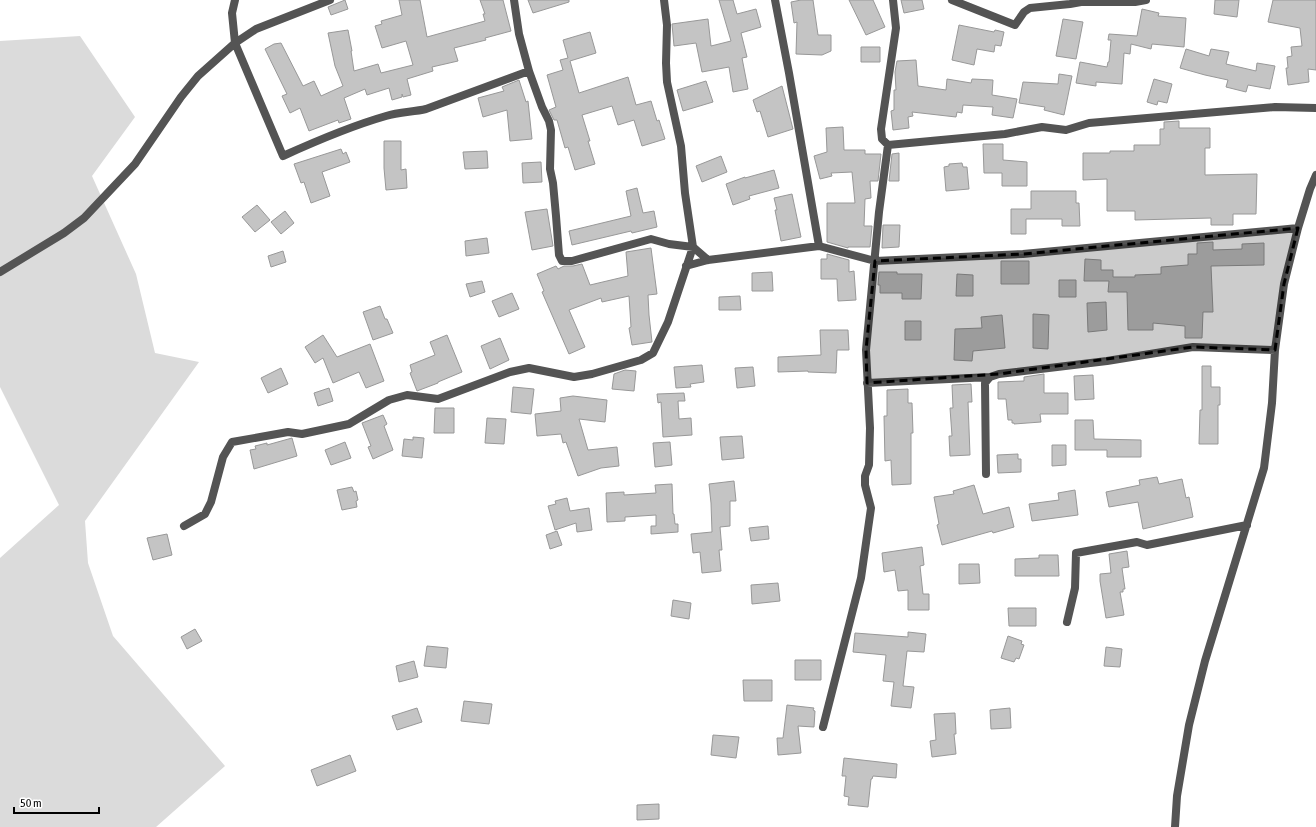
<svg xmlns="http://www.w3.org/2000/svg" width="1316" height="827" viewBox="0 0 1316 827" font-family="'Asap Condensed',sans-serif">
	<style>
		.green { fill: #dbdbdb }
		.building { fill: #c4c4c4; stroke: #989898 }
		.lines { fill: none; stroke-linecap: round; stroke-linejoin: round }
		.street { stroke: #545454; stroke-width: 8 }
		.marked { fill: #000; fill-opacity: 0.2; stroke: #000; stroke-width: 3; stroke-dasharray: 8 5; stroke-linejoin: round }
	</style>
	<rect width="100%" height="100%" fill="#fff"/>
	<path class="green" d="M80 36 135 117 92 176 136 274 155 353 199 362 85 521 88 563 113 636 225 766 156 827H0V558L59 505 0 387V41Z"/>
	<path class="building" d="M345 0 348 9 331 15 328 7Z
		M399 0H420L427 37 485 21 483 14H485L480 0H503L511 31 485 38 486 40 454 48 458 61 432 67 433 71 407 79 411 95 403 97 402 94V97L392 100 389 88 367 95 365 89 344 98 351 119 339 123 338 120 309 131 300 108 290 113 282 96 287 94 265 49 274 44 281 43 303 86 314 81 321 96 343 86 335 66 328 33 348 30 352 51H351L354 71 378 64 381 73 413 65 406 41 382 48 375 26 382 24 381 21 402 15Z
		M528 0H569V2L533 13Z
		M719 0H733L737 14 756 9 761 27 741 33 747 57 742 58 748 89 733 92 729 67 702 72 696 43 674 46 672 24 708 19 711 46 731 41Z
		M801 0H813L818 35H831V51L822 55 796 54 797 22 794 23 791 2Z
		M849 0H873L885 27 866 35Z
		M901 0H922L924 9 904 13Z
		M1215 0H1239L1237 17 1214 14Z
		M1273 0H1316V70L1308 69 1309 82 1288 85 1286 68H1288L1287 57 1292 56 1291 47 1302 46 1300 28 1268 22Z
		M1142 9 1159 13 1158 16 1186 18 1184 47 1152 44 1151 49 1131 44 1130 54 1124 53 1122 84 1096 82V86L1076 83 1080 62 1107 67 1108 62H1109L1111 40H1108L1109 34 1137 36Z
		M1063 19 1083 22 1076 59 1056 56Z
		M959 25 994 32 995 30 1004 32 1001 46 995 45 994 52 977 49 974 65 952 60Z
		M590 32 596 53 570 61 579 93 628 77 636 105 651 101 657 121 659 120 665 139 642 146 634 120 618 125 612 106 582 115 590 141H588L595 164 575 170 568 147 565 148 557 120H554L549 110 556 107 547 75 563 70 560 60 568 58 563 40Z
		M861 47H880V62H861Z
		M1186 49 1209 56 1211 49 1229 52 1226 64 1256 71 1257 63 1275 66 1270 89 1248 85 1246 92 1226 87 1228 80 1205 75 1180 68Z
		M916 60 918 86 946 90 947 79 971 83 972 79 993 80 992 95 1017 99 1013 118 992 115 993 107 963 105 962 113 957 112 956 117 912 112 913 116 908 117 909 128 893 130 891 111 894 110V90H896L895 72 897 61Z
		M1059 74 1072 76 1064 115 1044 110 1045 107 1019 103 1023 82 1058 84Z
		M1154 79 1172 84 1167 103 1158 101 1157 105 1147 102Z
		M519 80 526 102 528 101 532 139 510 141 507 110 483 117 478 98 504 91 502 87Z
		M706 81 713 102 683 111 677 90Z
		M782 86 793 129 768 137 760 111 757 112 753 100Z
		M1179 121V128H1210V148H1205V175L1257 174 1256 214H1233V225H1211V218L1135 220V211H1107V179L1083 180V153H1110V151H1134V145H1160V129H1164V122Z
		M843 127 844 150H865V154H881L878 181H870L871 198 865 199 864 226H872L870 247H848V248L827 242V203H855L852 172 831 173 832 176 820 179 814 156 827 152 826 128Z
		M384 141H401V170L406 169 407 188 386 190 384 168Z
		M983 144H1003V160L1027 162V186H1002V173H984Z
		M341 149 343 154 346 152 350 162 322 172 330 196 311 203 304 182 301 183 294 164Z
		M487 151 488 168 465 169 463 152Z
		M899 153V181H889L892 154Z
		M721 156 727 172 702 182 696 166Z
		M541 162 542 182 523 183 522 163Z
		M962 163 963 167H967L969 189 946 191 944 167 949 166V164Z
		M774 170 779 188 749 196 750 199 733 205 726 184 745 177V178Z
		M637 188 643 213 654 211 657 227 632 233 631 231 572 245 569 231 631 216 626 191Z
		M1031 191H1076V203H1079L1080 226H1062V219H1026V234H1011V209H1031Z
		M792 194 801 237 781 241 775 210H777L774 198Z
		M257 205 270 220 255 232 242 217Z
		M547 209 553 246 532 250 525 212Z
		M285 211 294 223 281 234 271 222Z
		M883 225H900L899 247 882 248Z
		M487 238 489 253 466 256 465 241Z
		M1213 242V250L1242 249V244L1264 243V265L1211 266 1213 312H1203L1202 338H1185V326L1153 323V330H1128L1127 292H1108L1109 281H1084L1085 259 1101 260V270H1113V277H1135V275L1161 274V267L1188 265V254H1197V243Z
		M651 248 657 294 648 295 649 315 652 342 632 345 629 328 631 327 629 296 602 302 601 298 569 310 585 347 569 354 542 292 544 291 537 274 556 266 558 269 564 266H573L582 264 590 285 628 276 626 252Z
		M283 251 286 262 271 267 268 256Z
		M827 254 849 260V272L854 271 856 300 838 301 837 279H821V259H827Z
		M1001 261H1029V284H1001Z
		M772 272 773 291H752V273Z
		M879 272H897V274H922L921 299H902V293H880V285H878Z
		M957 274 973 275V296H956Z
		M1059 280H1076V297H1059Z
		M482 281 485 292 470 297 466 284Z
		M512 293 519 309 499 317 492 301Z
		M740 296 741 310H719V297Z
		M1106 302 1107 330 1088 332 1087 303Z
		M380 306 385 319H387L393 333 373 340 363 312Z
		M1033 314 1049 315 1048 349 1033 348Z
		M1002 315 1005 348 973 351 972 361 954 360 955 329 982 328 981 317Z
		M905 321H921V340H905Z
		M820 330H848L849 350H837L836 373 808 372V371L778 372V357L821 355Z
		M323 335 337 357 370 344 384 381 366 388 359 372 333 383 323 358 315 363 305 347Z
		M447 335 462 372 438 382V383L417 391 410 373 412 372 410 365 435 355 430 342Z
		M500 338 509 360 490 369 481 346Z
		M702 365 704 382 690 384 691 387 676 388 674 367Z
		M1202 366H1211V387H1220V405H1218V444H1199L1200 410H1202Z
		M753 367 755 386 737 388 735 368Z
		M281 368 288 384 268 393 261 378Z
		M625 370 636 371 634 391 612 389 614 374Z
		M1044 374V393H1068V414H1040L1041 422 1014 424V423H1012V420H1008L1006 399H998V382L1024 381V377Z
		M1093 375 1094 399 1075 400 1074 376Z
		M971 384 972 402H968L970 455 950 456 949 436H952L950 408H953L952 385Z
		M513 387 534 389 531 414 511 412Z
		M329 388 333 401 318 406 314 393Z
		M908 389V403H912L913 433H911V484L892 485 891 460 885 461 884 416H887V390Z
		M684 393 685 401H678L679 419 691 418 692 435 663 437 661 402 658 403 657 394Z
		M573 396 607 400 605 422 579 419 588 450 617 447 619 466 601 468 578 476 566 442 563 443 561 434 537 436 535 414 561 411 560 398Z
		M435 408H454V433H434Z
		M383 415 387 424 384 426 393 450 373 459 368 447 371 446 362 423Z
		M487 418 506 419 504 444 485 443Z
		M1075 420H1093L1094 439 1141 440V457H1107V450H1075Z
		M742 436 744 458 722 460 720 437Z
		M413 437 424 438 422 458 402 456 404 439 413 440Z
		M292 438 297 456 254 469 250 450 256 449 255 446 267 443V445Z
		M345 442 351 458 331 465 325 450Z
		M670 442 672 465 655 467 653 443Z
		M1052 445H1066V465L1052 466Z
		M1018 454V459H1021V472L998 473 997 455Z
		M1157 477 1159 484 1182 479 1186 498 1189 497 1193 517 1143 529 1138 502 1109 507 1106 492 1140 485 1139 480Z
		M734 481 736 501H730V526L720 527 722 550H719L721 571 702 573 700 552 693 553 691 534 712 532 711 503 709 484Z
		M672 484 673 514H674L675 524H678V532L651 534V526H656V515L625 517V521L607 522 606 493 624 492V495L656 493 655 485Z
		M974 485 983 514 1009 507 1014 527 993 533 992 531 942 545 937 525 939 524 934 497 954 494 953 491Z
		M352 487 354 492 356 491 358 500 356 501 357 507 342 510 337 490Z
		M1075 490 1078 515 1032 521 1029 504 1059 500 1058 493Z
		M567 498 570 511 589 508 592 530 577 532 576 523 555 530 548 506 556 504 555 501Z
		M768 526 769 539 751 541 749 528Z
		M557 531 562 545 550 549 546 535Z
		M167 534 172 555 153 560 147 538Z
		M922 547 924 565 920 566 923 594H929V610H908V590L898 591 895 570 884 572 882 553Z
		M1127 551 1129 567 1122 568 1125 589H1123V592H1120L1124 615 1106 618 1100 581V574L1111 573 1109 554Z
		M1039 555H1058L1059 576H1015V559L1039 558Z
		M959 564H979L980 583 959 584Z
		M778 583 780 601 752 604 751 585Z
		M673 600 691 603 689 619 671 616Z
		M1008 608H1036V626H1009Z
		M195 629 202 641 187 649 181 637Z
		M908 632 926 634 924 652 907 651 903 686 914 687 911 708 891 706 894 682 883 681 886 655 853 652 855 633 908 637Z
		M1008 636 1022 641 1021 644 1024 645 1019 659 1016 658 1014 662 1001 658Z
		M427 646 448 648 446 668 424 666Z
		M1106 647 1122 649 1120 667 1104 666Z
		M795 660H821V680H795Z
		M414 661 418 677 399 682 396 666Z
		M743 680H772V701H744Z
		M464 701 492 704 489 724 461 721Z
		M787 705 814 708 813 710 815 711 814 727 798 726 801 753 778 755 777 738H783Z
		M417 708 422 722 397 730 392 716Z
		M1010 708 1011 728 991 729 990 710Z
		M955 713 956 734H954L956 754 932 757 930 741 936 740 934 714Z
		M713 735 739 737 736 758 711 755Z
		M350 755 356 771 317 786 311 770Z
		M844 758 897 764 896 778 873 776 872 779H871L868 807 848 805 849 797 844 796 846 776H842Z
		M659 804V819L637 820V805Z"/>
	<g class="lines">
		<path class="street" d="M235 0 232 13 235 43 283 156C316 141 351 126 386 116 399 112 413 112 426 109L529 71
			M514 0 519 34 529 71 542 107 549 121 551 130 550 169 553 183 556 216 559 255 562 261H572L651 239 669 244 693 247 708 260
			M775 0 789 73 819 246
			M893 0 896 28 881 129 882 139 888 145 1005 134 1042 127 1066 130 1089 123 1275 107 1316 108
			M952 0 1015 25 1024 12 1030 8 1070 4 1081 2H1135L1146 0
			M686 266 708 260 819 246 875 261 1023 254 1298 228
			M0 272 64 233 84 218 135 164 181 97 198 76 235 43 256 29 330 0
			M867 383 990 377
			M986 474 985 383 990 377 999 374 1107 361 1193 347 1275 350
			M184 526 205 514 211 502 223 457 232 442 288 432 302 434 349 424 389 400 407 395 438 399 510 372 529 368 574 377 592 374 641 360 653 353 668 322 693 247 685 193 681 146 667 82 666 63 667 25 664 0
			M1067 622 1075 588 1076 553 1137 542 1147 545 1247 525
			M823 727 861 578 871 508 865 485V476L869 465 870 428 866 350 879 212 888 145
			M1175 827 1177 796 1189 725 1205 661 1264 468 1272 403 1275 350 1284 284 1298 228 1310 189 1316 175"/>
	</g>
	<path class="marked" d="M1298 228 1284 284 1275 350 1193 347 999 374 867 383 866 350 875 261 1023 254Z"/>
	<path d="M14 807v6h85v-6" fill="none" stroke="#000000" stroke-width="2"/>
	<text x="20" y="807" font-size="12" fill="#000000" stroke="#ffffff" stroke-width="3" paint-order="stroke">50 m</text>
</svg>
